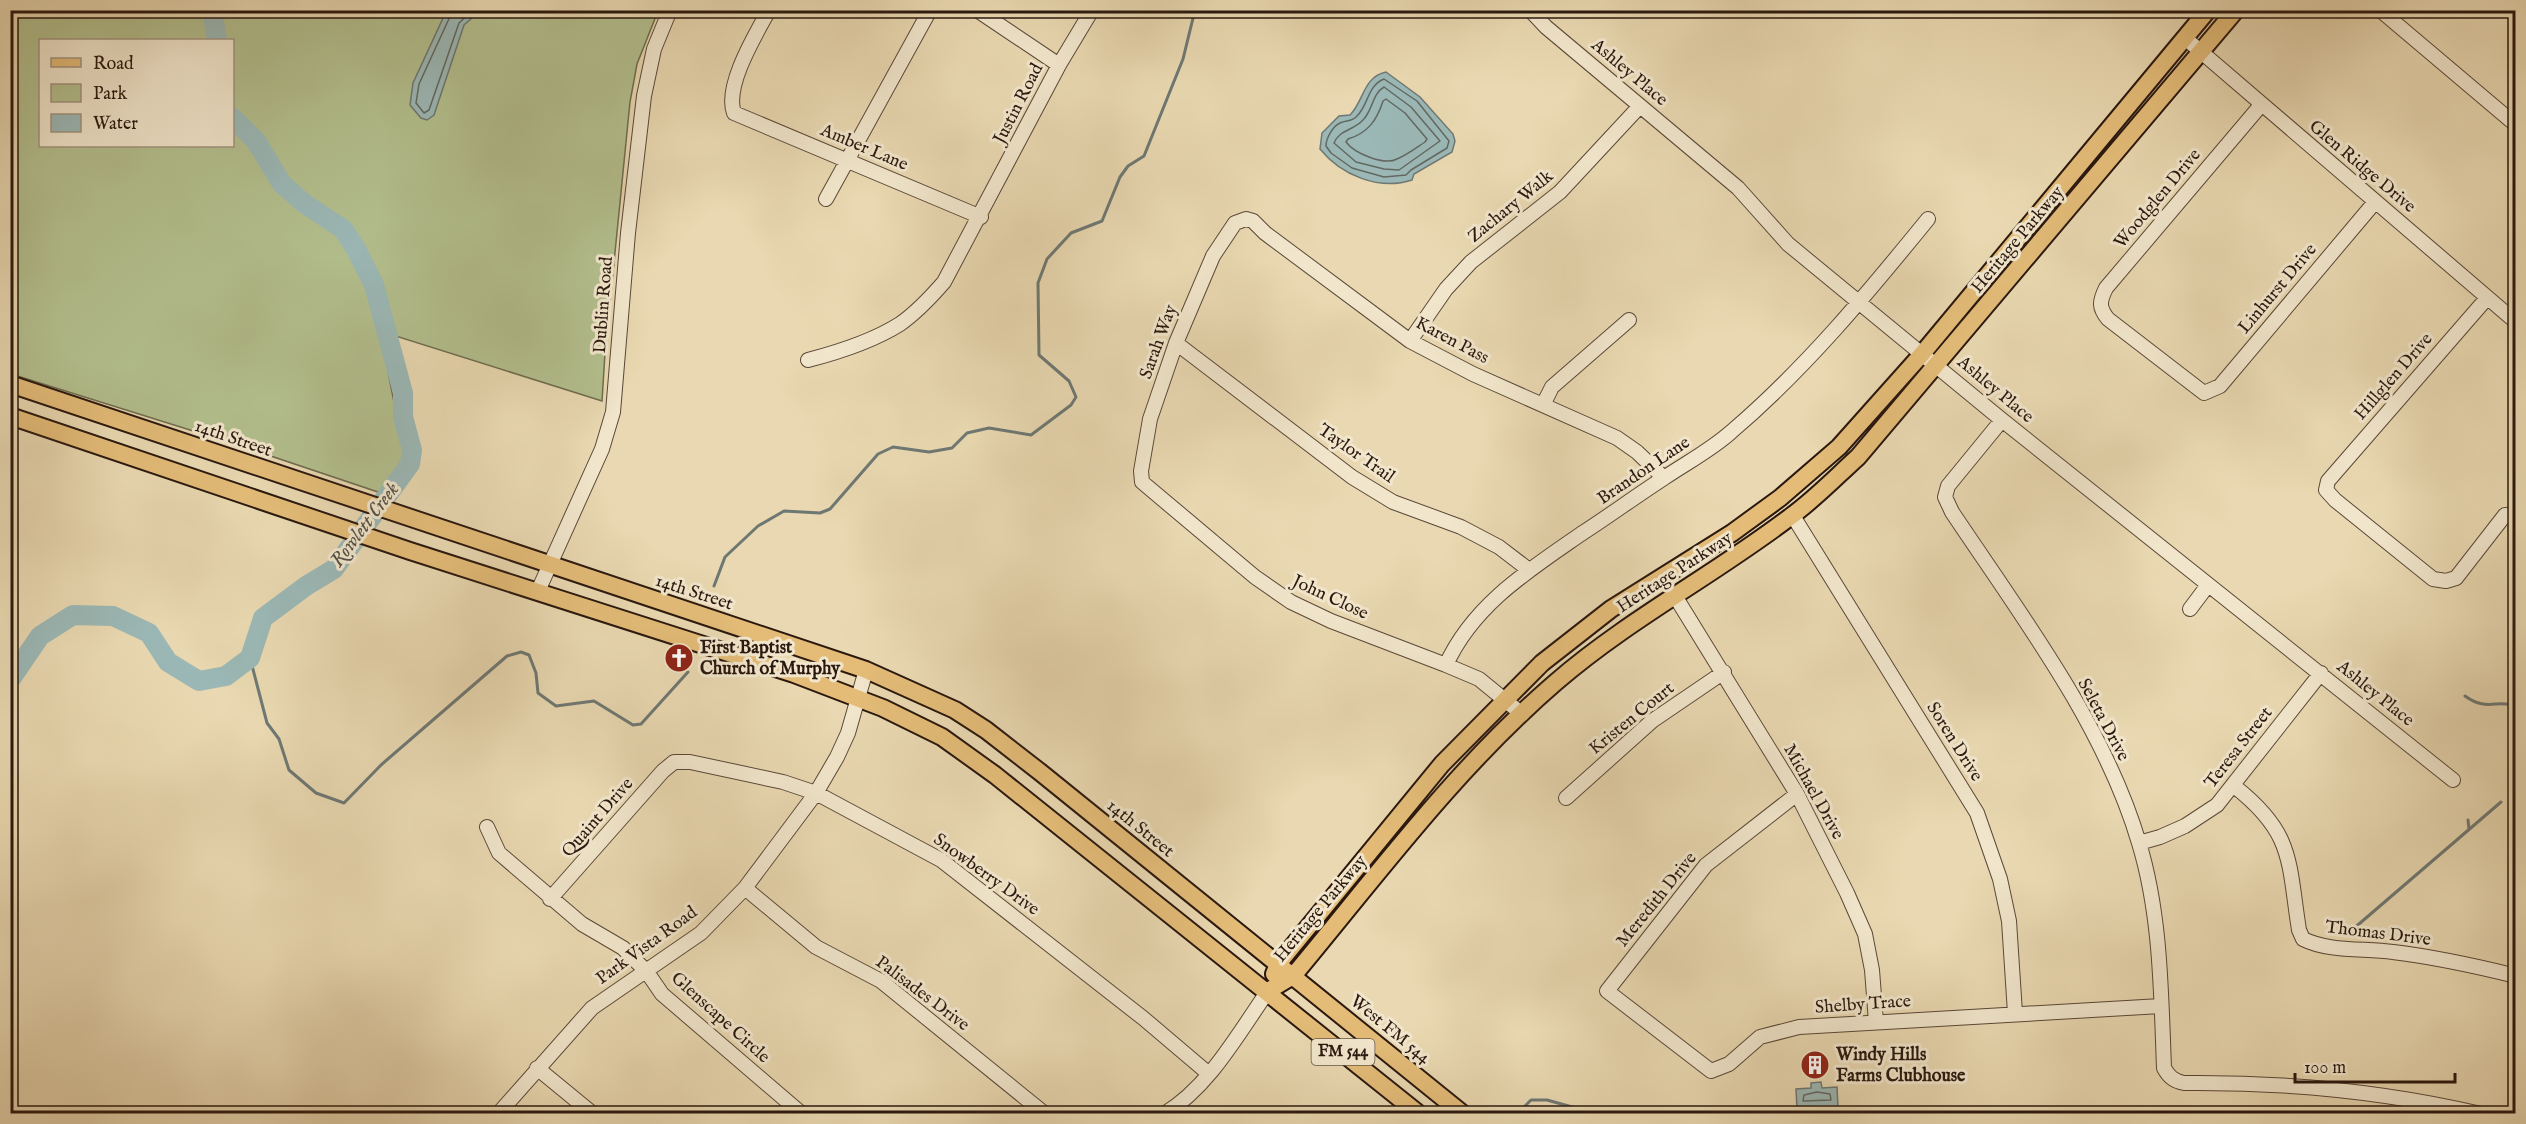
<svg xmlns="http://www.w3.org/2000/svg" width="2526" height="1124" viewBox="0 0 2526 1124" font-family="'IM FELL English',serif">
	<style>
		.green { fill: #b3bf8e; stroke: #6e6c4e; stroke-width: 1.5; fill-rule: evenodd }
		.water { fill: #9bb8b6; stroke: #6e7873; stroke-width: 1.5 }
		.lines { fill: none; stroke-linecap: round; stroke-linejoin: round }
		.shore { stroke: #626862; stroke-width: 1.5 }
		.stream { stroke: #6e7873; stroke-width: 3 }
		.river { stroke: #9bb8b6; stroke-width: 20 }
		.minor-casing { stroke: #5a4838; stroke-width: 16 }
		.major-casing { stroke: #2a180f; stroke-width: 20 }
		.minor { stroke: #f1e6cc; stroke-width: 14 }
		.major { stroke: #e4bc78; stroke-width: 16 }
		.labels { text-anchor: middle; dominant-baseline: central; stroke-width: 6; stroke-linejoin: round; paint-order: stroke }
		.shield { fill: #f1e6cc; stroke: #665648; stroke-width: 1.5 }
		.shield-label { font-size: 16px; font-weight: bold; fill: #2a180f }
		.street-label { font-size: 18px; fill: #2a180f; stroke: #f1e6cc }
		.poi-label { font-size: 18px; font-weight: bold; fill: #2a180f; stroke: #f1e6cc; text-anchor: start }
		.water-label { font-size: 20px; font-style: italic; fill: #525049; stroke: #f1e6cc }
	</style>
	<rect width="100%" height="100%" fill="#e9d8b1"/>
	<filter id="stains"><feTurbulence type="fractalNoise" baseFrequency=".00333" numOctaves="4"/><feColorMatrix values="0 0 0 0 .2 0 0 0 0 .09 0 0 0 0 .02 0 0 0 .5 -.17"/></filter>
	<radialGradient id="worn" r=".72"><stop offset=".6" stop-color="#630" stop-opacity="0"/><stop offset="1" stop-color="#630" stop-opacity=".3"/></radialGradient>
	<path class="green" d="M11 11H658L637 64 630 102 605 353 602 401 380 331 405 458 384 494 238 445 11 374ZM40 40H232V146H40Z"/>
	<path class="water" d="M449 11H480L464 25 434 115 427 120 421 118 410 105 413 83 444 16Z
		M1386 72 1420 97 1453 134 1455 141 1452 152 1414 174 1412 180C1379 191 1341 175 1320 149L1322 133 1339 116 1350 115C1364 101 1363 77 1386 72Z
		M1821 1082 1822 1088 1837 1087 1838 1107 1797 1109 1796 1089 1811 1088V1083Z"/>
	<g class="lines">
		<path class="shore" d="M453 10 419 84 416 103 424 113 429 110 459 23 473 10
			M1384 79 1417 101 1449 141 1447 148 1411 170 1406 175 1384 177 1352 168 1331 153 1326 146C1326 138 1333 126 1340 123 1347 120 1352 122 1357 116 1369 104 1367 86 1384 79Z
			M1384 87 1411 107 1440 141 1399 170 1384 169 1356 162 1334 143C1340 129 1353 131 1363 120 1373 110 1372 94 1384 87Z
			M1386 99 1405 113 1427 139 1425 142C1416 148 1407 155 1397 159 1384 166 1354 153 1346 142L1348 139C1368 133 1377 120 1383 101Z
			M1817 1092 1830 1094 1831 1100 1803 1101 1804 1095Z"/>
		<path class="stream" d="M714 586 725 557 758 526 784 511 820 513 830 509 878 454 893 447 929 452 952 448 967 433 989 428 1031 435 1071 405 1076 397 1069 381 1039 355 1038 283 1047 259 1071 233 1102 221 1120 177 1128 166 1144 156 1183 59 1195 10
			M250 658 267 723 279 739 289 770 316 793 344 803 381 765 507 656 521 652 529 655 536 673 538 693 556 706 594 701 633 725 641 724 688 672
			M2465 696C2487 712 2496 699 2516 706
			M2510 715H2516
			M2510 790 2516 783
			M2468 820 2469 829
			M2352 930 2501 802
			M1517 1114 1531 1100H1547L1583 1110 1586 1114
			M2014 1114H2026
			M2130 1114 2135 1112"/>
		<path class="river" d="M212 10 217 40
			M10 680 40 636 73 615 113 616 149 633 168 662 199 681 226 676 250 658 263 618 306 586 334 569 410 464 412 450 403 417V393L374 285 356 249 343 229 305 204 282 184 256 141 232 117"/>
		<g class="minor-casing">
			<path id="minor" d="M769 10C756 34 724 86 734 113L981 217
				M977 10 1059 65
				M1530 10 1546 27 1738 188 1788 244 2002 420 2453 780
				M2380 10 2516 125
				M2185 38 2516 322
				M2261 105 2106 288C2099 302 2099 308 2108 319L2204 393 2220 386 2375 202
				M826 199 930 10
				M2487 298 2328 481 2326 490 2335 500 2433 579 2446 581 2456 578 2505 515 2516 516
				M1410 341 1446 289 1471 262 1560 192 1640 106
				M1176 343 1352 477 1393 502 1461 527 1499 547 1529 570
				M808 360C839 352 873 341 900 324 917 312 931 297 944 282L1059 65 1092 10
				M1543 405 1552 387 1629 320
				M2002 420 1948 486 1945 497 1952 512C2020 614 2104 724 2139 843 2161 915 2161 993 2164 1068 2169 1077 2174 1081 2184 1083 2285 1082 2383 1091 2481 1114
				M1793 516 1977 813 2000 879 2009 921 2015 1013
				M538 591 602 449 613 412 628 233 644 96 654 49 670 10
				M1675 596 1797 794 1847 893 1865 934 1872 970 1876 1022
				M2190 609 2208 585
				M1446 665C1473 605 1529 570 1581 534 1609 516 1636 496 1664 478 1686 463 1711 450 1731 432 1805 369 1867 294 1928 219
				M1522 714 1479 679 1446 665 1331 621 1291 602 1255 577 1142 482 1141 471 1150 419 1176 343 1213 256 1235 223 1246 219 1253 221 1265 233 1410 341 1473 374 1617 438 1637 452 1664 478
				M2234 786C2294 833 2288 860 2299 930L2303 939C2329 952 2364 948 2393 952 2434 957 2476 966 2516 976
				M1797 794 1706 865 1607 991 1711 1071 1729 1064 1760 1037 1799 1027 2161 1006
				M1566 798 1652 721 1724 672
				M487 827 499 853 582 924 623 948 647 972 662 994 802 1114
				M2139 843 2160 837 2185 826 2217 805 2321 673
				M745 888 816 947 881 981 1045 1114
				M550 899 663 771 674 762H690L783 782 816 793 941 860 1143 1018 1209 1074
				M537 1068 593 1114
				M498 1114 592 1008 701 933 745 888 816 793 837 757 848 733 866 670
				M1164 1114C1209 1087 1238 1034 1268 991"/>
		</g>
		<g class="major-casing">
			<path id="major" d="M10 384 866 670 955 710 986 730 1040 772 1463 1114
				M10 416 410 551 794 674 883 708 942 737 995 775 1419 1114
				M1274 974 1278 964 1442 764 1542 663 1611 609 1732 533 1780 498 1839 447 1922 354 2208 10
				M1268 991 1293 976C1378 874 1455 769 1556 682 1629 619 1714 575 1790 517 1815 499 1836 477 1858 457L2236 10"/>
		</g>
		<use href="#minor" class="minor"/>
		<use href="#major" class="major"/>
	</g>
	<defs>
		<g id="church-disc" transform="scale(1.5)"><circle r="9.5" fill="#8f2418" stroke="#f1e6cc"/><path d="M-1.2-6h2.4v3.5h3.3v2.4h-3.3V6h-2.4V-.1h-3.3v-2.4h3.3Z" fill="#fff"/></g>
		<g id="building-disc" transform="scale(1.5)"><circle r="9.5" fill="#8f2418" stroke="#f1e6cc"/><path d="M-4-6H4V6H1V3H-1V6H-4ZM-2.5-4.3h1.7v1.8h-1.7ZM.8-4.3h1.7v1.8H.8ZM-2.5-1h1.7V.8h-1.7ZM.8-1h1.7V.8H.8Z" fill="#fff"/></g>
	</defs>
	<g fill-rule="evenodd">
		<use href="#church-disc" x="679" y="658"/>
		<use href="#building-disc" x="1815" y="1065"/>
	</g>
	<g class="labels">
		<rect class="shield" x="1311.5" y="1039" width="63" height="26" rx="4.5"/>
		<g class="shield-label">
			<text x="1343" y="1052">FM 544</text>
		</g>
		<g class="street-label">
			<text transform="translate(1629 73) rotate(40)">Ashley Place</text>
			<text transform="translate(1019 104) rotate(-63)">Justin Road</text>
			<text transform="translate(864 148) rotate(23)">Amber Lane</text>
			<text transform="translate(2362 167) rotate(40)">Glen Ridge Drive</text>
			<text transform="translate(2158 199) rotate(-50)">Woodglen Drive</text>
			<text transform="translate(1511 207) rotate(-39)">Zachary Walk</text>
			<text transform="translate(2018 240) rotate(-50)">Heritage Parkway</text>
			<text transform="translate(2278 289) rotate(-50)">Linhurst Drive</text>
			<text transform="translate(604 305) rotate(-86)">Dublin Road</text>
			<text transform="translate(1452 341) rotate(28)">Karen Pass</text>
			<text transform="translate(1159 342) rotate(-70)">Sarah Way</text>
			<text transform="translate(2394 377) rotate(-49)">Hillglen Drive</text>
			<text transform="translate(1995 390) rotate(40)">Ashley Place</text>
			<text transform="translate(233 439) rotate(19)">14th Street</text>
			<text transform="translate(1356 454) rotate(35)">Taylor Trail</text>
			<text transform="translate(1644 471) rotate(-34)">Brandon Lane</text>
			<text transform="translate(1675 573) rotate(-33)">Heritage Parkway</text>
			<text transform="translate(694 593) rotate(18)">14th Street</text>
			<text transform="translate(1330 598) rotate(25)">John Close</text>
			<text transform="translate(2375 694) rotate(39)">Ashley Place</text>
			<text transform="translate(1632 719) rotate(-39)">Kristen Court</text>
			<text transform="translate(2103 720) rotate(62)">Seleta Drive</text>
			<text transform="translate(1954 742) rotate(58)">Soren Drive</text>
			<text transform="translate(2239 748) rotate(-52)">Teresa Street</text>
			<text transform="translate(1813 792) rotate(61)">Michael Drive</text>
			<text transform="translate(598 818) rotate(-49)">Quaint Drive</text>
			<text transform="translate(1140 829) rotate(39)">14th Street</text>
			<text transform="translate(986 875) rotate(36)">Snowberry Drive</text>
			<text transform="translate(1657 900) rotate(-51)">Meredith Drive</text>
			<text transform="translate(1321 909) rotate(-50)">Heritage Parkway</text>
			<text transform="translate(2378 934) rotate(7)">Thomas Drive</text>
			<text transform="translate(647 946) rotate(-36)">Park Vista Road</text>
			<text transform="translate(922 994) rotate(37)">Palisades Drive</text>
			<text transform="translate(1863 1005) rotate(-4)">Shelby Trace</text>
			<text transform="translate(720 1018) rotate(42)">Glenscape Circle</text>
			<text transform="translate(1390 1030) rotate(39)">West FM 544</text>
		</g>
		<g class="poi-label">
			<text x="700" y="648">First Baptist<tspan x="700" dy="21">Church of Murphy</tspan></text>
			<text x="1836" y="1055">Windy Hills<tspan x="1836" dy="21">Farms Clubhouse</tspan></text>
		</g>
		<g class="water-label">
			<text transform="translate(365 525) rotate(-53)">Rowlett Creek</text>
		</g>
	</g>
	<rect width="2526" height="1124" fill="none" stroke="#e9d8b1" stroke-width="36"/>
	<rect x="12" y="12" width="2502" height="1100" fill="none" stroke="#2a180f" stroke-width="3"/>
	<rect x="18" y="18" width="2490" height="1088" fill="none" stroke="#2a180f" stroke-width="1.5"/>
	<rect x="39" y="39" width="195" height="108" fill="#f1e6cc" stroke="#a19480" stroke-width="1.5"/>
	<rect x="51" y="58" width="30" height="9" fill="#e4bc78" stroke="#a19480" stroke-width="1.5"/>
	<text x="93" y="69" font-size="18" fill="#2a180f">Road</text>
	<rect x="51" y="84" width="30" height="18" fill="#b3bf8e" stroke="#a19480" stroke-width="1.5"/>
	<text x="93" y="99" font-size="18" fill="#2a180f">Park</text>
	<rect x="51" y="114" width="30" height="18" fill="#9bb8b6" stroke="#a19480" stroke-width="1.5"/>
	<text x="93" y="129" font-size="18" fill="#2a180f">Water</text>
	<path d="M2295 1073v9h160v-9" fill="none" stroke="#2a180f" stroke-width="3"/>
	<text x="2304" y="1073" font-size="18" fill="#2a180f" stroke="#f1e6cc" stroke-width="4.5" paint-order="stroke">100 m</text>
	<rect width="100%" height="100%" filter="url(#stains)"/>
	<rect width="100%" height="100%" fill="url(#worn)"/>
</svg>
